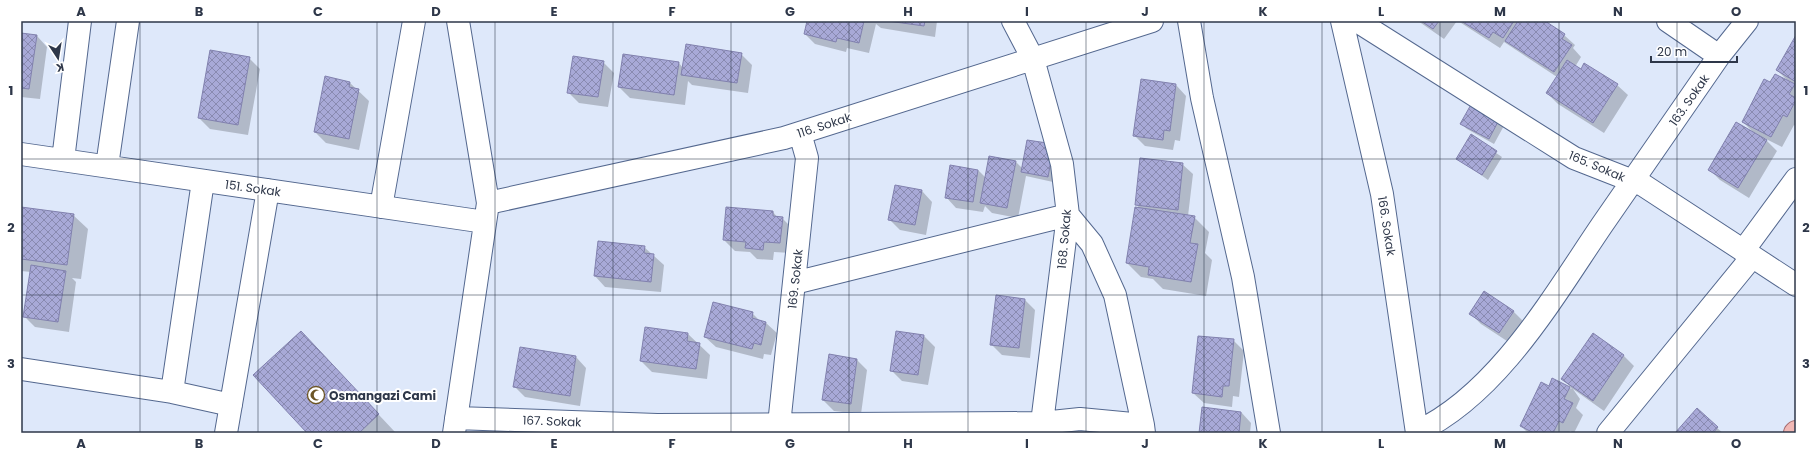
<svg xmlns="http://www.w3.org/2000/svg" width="1817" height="454" viewBox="0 0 1817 454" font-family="Poppins,sans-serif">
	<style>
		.shadow { fill: #0003 }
		.building { fill: url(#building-cross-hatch); stroke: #8181ae }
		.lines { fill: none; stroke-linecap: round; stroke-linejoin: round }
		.minor-casing { stroke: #54688f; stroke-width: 24 }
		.major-casing { stroke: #a76c6f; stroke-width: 24 }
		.minor { stroke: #fff; stroke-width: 22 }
		.major { stroke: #f1b8b5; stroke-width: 22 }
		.grid { fill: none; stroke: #2e3749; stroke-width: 1; stroke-opacity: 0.55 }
		.labels { text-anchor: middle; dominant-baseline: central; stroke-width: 4; stroke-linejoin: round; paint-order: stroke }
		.street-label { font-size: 12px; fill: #2e3749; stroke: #fff }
		.poi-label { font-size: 12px; font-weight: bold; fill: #2e3749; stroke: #fff; text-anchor: start }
		.neatline { fill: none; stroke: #2e3749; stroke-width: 1.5 }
		.grid-label { font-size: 13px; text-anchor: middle; font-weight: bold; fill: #2e3749 }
	</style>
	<defs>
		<pattern id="building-cross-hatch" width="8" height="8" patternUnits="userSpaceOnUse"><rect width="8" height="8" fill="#a8a9d7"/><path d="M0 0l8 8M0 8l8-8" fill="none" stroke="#898ab0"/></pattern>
	</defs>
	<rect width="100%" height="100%" fill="#dee8fa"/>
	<path class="shadow" d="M808 21H937L935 37 881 28 876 24 869 53 847 48 846 52 815 44 805 34Z
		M1418 21H1457L1444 39Z
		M1458 21H1543L1564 35 1575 45 1573 48 1581 57 1575 67 1617 85 1628 95 1604 133 1558 104 1547 93 1557 77 1504 42 1500 48Z
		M21 34 37 36 47 47 40 99 21 97Z
		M1796 37V126L1794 125 1782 147 1764 138 1777 151 1749 198 1720 180 1709 169 1753 132 1743 122 1771 83 1788 81 1777 70Z
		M741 54 752 65 748 93 692 85 688 81 685 105 630 98 619 87 679 63 683 68Z
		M249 58 260 69 248 135 210 129 199 118Z
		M603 62 614 73 608 107 579 103 568 92Z
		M349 82 369 101 359 150 326 143 315 132Z
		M1176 85 1186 96 1180 141 1175 140 1173 150 1145 146 1134 135Z
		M1506 122 1494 144 1467 129 1462 124Z
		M1471 136 1502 157 1488 180 1457 158Z
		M1053 145V182L1026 176 1018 218 992 213 985 206 983 212 956 208 946 197 978 170 986 178 1016 162 1023 169Z
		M1182 164 1193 174 1188 216 1194 217 1209 232 1205 253 1212 260 1206 296 1163 289 1153 279 1141 277 1127 263 1140 209 1136 204Z
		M896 186 922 191 932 202 926 235 900 230 890 220Z
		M21 208 73 215 88 229 81 279 72 278 76 282 69 332 35 327 24 316 31 272 21 271Z
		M773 212 778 218H782L793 229 791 253 774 252 773 260 757 259 750 252 735 251 724 240Z
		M644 247 664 265 661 292 605 287 595 276Z
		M1025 300 1035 310 1030 358 1002 355 991 344Z
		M1513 311 1524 322 1510 343 1481 324 1471 314Z
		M752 313 760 321 766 323 777 333 771 355 764 354 763 359 716 347 705 337Z
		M646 328 688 334 710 355 707 379 652 372 641 361Z
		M897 332 924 336 935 347 928 385 902 381 891 370Z
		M1594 335 1624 356 1634 366 1604 411 1573 389 1580 399 1576 408 1583 415 1574 433 1570 431 1569 433H1537L1532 431V433H1528L1521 426 1549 387 1552 380 1572 389 1563 379Z
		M1233 340 1244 351 1239 397 1233 396 1232 407 1204 403 1193 393Z
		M317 349 395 432 393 433H308Z
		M576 357 586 368 580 406 525 397 514 386Z
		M857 360 867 370 861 414 834 411 823 400Z
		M1697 410 1717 428 1723 433H1676Z
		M1241 412 1251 423 1250 433H1200Z"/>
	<path class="building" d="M807 21H864L859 43 837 38 836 42 804 34Z
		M888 21H925L924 26Z
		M1421 21H1439L1433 29Z
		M1461 21H1514L1503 38 1493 32 1489 38Z
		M1518 21H1545L1565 34 1562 39 1572 45 1554 72 1505 41Z
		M21 33 37 35 29 89 21 88Z
		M1796 35V82L1776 70Z
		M686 44 742 53 737 83 681 75Z
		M210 50 250 57 238 125 198 118Z
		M623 54 679 62 674 95 618 87Z
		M573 56 604 61 598 97 567 93Z
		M1567 60 1581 69 1584 63 1618 84 1593 123 1546 93Z
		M1775 74 1795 84 1789 94 1796 98V100L1787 117 1783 115 1771 137 1742 122 1764 79 1770 82Z
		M325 76 350 82 349 87 359 89 349 139 314 132Z
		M1141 79 1176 84 1170 131 1164 130 1163 140 1133 136Z
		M1473 101 1501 116 1489 139 1460 124Z
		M1736 122 1767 140 1738 188 1708 170Z
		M1471 134 1497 151 1482 175 1456 159Z
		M1027 140 1054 144 1048 177 1021 172Z
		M989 156 1016 161 1007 208 980 203Z
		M1140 158 1183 163 1178 210 1135 205Z
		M950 165 978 170 973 202 945 198Z
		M895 185 922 190 915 225 888 220Z
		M21 207 74 214 67 265 21 259Z
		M726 207 773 211V216L783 217 780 243 764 242 763 250 745 248 746 242 723 240Z
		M1135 207 1195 216 1190 243 1198 244 1191 282 1148 275 1149 267 1126 263Z
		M598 241 645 246 644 253 654 254 651 282 594 276Z
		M31 265 66 271 58 322 23 317Z
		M1484 291 1514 311 1499 333 1469 314Z
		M996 295 1025 299 1019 348 990 345Z
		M713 302 753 312 752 318 766 322 761 345 754 343 752 349 704 337Z
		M645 327 688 333 687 341 700 343 696 369 640 361Z
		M301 331 379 414 359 433H307L253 375Z
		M896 331 924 335 918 375 890 371Z
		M1593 333 1624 355 1593 401 1561 379Z
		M1198 336 1234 339 1229 386H1223L1222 397 1192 393Z
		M520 347 576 356 570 396 513 387Z
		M829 354 857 359 851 404 822 400Z
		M1552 378 1570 387 1564 399 1573 403 1563 423 1559 421 1553 433H1534L1520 426 1541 382 1549 386Z
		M1202 407 1241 412 1239 433H1199Z
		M1697 408 1718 427 1713 433H1675Z"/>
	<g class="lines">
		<g class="minor-casing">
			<path id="minor" d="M1013 21 1033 59 1062 164 1068 215 1042 423
				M1189 21 1202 98 1243 277 1269 433
				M1342 21 1382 194 1417 433
				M1357 21 1574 158 1643 185 1796 285
				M1668 21 1719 56
				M21 154 485 222
				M63 160 80 21
				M107 166 128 21
				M488 203 784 138 1152 21
				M381 207 414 21
				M1743 251 1796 179
				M794 283 1068 215 1092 244 1115 295 1143 425
				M21 369 172 392 231 405
				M172 392 203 181
				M456 418 657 425 1042 423 1080 419 1143 425 1144 433
				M1417 432C1498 394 1553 297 1602 225 1641 168 1680 112 1719 56L1747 21
				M226 433 268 190
				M454 433 488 203 458 21
				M780 433 779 425 807 158 800 133
				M1608 433 1752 257"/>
		</g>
		<g class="major-casing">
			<path id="major" d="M1795 433 1796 432"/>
		</g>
		<use href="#minor" class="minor"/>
		<use href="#major" class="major"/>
	</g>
	<path class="grid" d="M140 21V433M258 21V433M377 21V433M495 21V433M613 21V433M731 21V433M849 21V433M968 21V433M1086 21V433M1204 21V433M1322 21V433M1440 21V433M1559 21V433M1677 21V433M21 159H1796M21 295H1796"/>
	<defs>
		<g id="mosque-ring" transform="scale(0.9)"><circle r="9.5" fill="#fff" stroke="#6d5626" stroke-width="1.5"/><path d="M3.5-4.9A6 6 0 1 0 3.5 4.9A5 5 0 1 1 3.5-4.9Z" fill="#6d5626"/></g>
	</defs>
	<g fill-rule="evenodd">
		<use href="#mosque-ring" x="316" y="395"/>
	</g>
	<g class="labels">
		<g class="street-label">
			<text transform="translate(1689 100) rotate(-55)">163. Sokak</text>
			<text transform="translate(824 125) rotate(-18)">116. Sokak</text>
			<text transform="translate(1597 166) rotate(23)">165. Sokak</text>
			<text transform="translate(253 188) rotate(8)">151. Sokak</text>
			<text transform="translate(1387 226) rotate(81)">166. Sokak</text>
			<text transform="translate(1064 239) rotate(-85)">168. Sokak</text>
			<text transform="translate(795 279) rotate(-84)">169. Sokak</text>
			<text transform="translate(552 421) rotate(2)">167. Sokak</text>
		</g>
		<g class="poi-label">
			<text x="329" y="395">Osmangazi Cami</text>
		</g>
	</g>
	<rect width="1817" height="454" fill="none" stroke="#ffffff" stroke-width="44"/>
	<g transform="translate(58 58) rotate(168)" stroke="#ffffff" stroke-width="3" paint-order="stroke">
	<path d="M0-3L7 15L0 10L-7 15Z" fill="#2e3749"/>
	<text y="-6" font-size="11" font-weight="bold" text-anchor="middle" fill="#2e3749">K</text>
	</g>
	<path d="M1651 56v6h86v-6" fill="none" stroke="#2e3749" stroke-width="2"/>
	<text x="1657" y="56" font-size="12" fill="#2e3749" stroke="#ffffff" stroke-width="3" paint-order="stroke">20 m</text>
	<rect x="22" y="22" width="1773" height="410" class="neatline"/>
	<g class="grid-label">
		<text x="81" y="16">A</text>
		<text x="199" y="16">B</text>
		<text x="318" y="16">C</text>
		<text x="436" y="16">D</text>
		<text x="554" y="16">E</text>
		<text x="672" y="16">F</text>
		<text x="790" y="16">G</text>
		<text x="908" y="16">H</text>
		<text x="1027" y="16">I</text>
		<text x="1145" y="16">J</text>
		<text x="1263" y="16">K</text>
		<text x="1381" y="16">L</text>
		<text x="1500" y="16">M</text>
		<text x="1618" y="16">N</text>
		<text x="1736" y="16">O</text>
		<text x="11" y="95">1</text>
		<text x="1806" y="95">1</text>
		<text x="11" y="232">2</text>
		<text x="1806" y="232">2</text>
		<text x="11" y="368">3</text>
		<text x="1806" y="368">3</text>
		<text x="81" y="448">A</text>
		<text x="199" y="448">B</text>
		<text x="318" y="448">C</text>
		<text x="436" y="448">D</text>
		<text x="554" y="448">E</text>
		<text x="672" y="448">F</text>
		<text x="790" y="448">G</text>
		<text x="908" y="448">H</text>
		<text x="1027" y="448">I</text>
		<text x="1145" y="448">J</text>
		<text x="1263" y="448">K</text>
		<text x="1381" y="448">L</text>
		<text x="1500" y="448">M</text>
		<text x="1618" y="448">N</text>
		<text x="1736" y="448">O</text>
	</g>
</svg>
